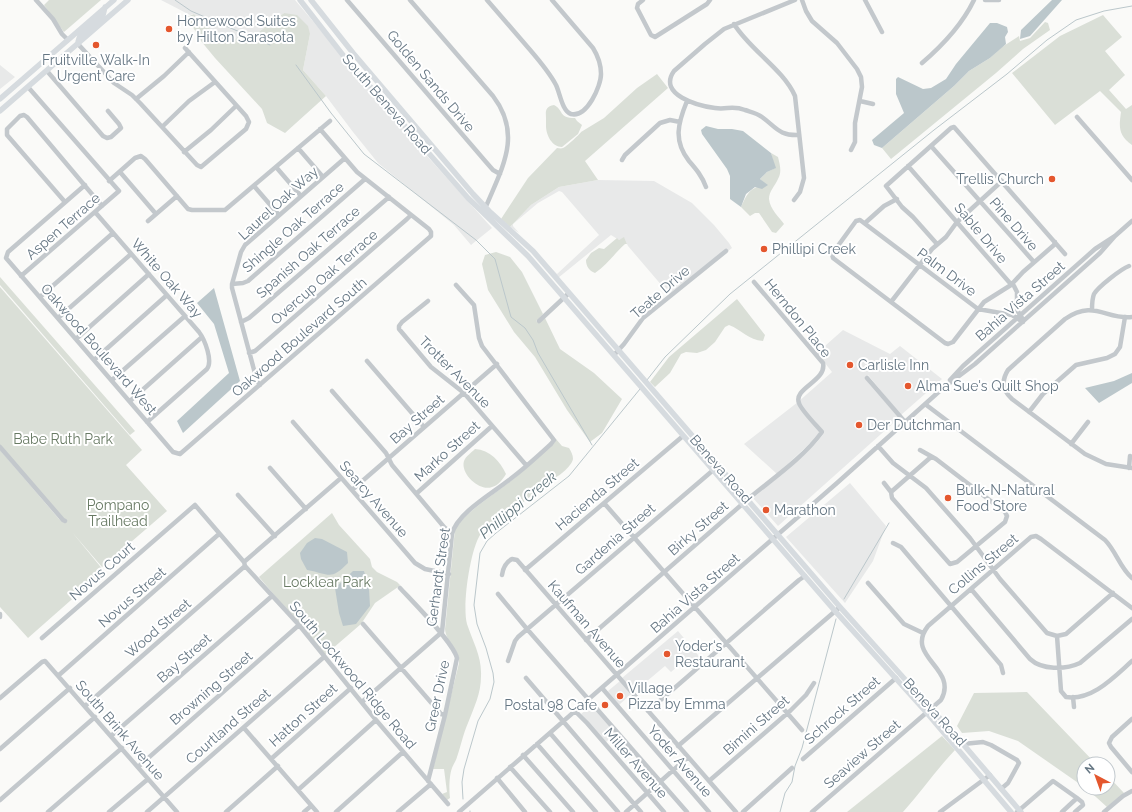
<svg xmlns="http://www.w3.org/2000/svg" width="1132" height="812" viewBox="0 0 1132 812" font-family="Raleway,sans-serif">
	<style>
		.built { fill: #e8e9e9 }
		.green { fill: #dadfd7 }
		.water { fill: #bbc7cb }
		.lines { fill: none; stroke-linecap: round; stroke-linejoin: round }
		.stream { stroke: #bbc7cb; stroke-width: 1 }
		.minor { stroke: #c3c8cc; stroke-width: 4.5 }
		.major { stroke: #d6dbdf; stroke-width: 5.5 }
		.poi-dot { fill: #e4572e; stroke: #fff; stroke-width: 1.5 }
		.labels { text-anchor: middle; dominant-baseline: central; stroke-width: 4; stroke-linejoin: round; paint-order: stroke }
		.poi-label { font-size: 14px; fill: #657683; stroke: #fff; text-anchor: start }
		.street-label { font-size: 14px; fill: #657683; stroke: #fff }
		.park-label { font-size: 14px; fill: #687a64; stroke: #fff }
		.water-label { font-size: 15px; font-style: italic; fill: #60757c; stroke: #fff }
	</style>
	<rect width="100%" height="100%" fill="#fafaf8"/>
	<path class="built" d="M161 0H295L418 146 492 228 471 245 454 225 378 163 353 132 326 96 303 70 310 34 284 13 256 34 243 36 225 44 194 14 190 15Z
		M0 65 15 77 0 89Z
		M598 180 654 181 692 203 714 225 729 243 732 248 728 251 726 249 669 294 628 246 624 238 619 240 611 235 558 278 523 238 557 274 599 235 562 192 559 191 538 203 513 224V226L519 233 510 227 531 205 559 187Z
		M843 330 890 354 900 346 942 379 901 415 868 375 865 377 870 385 899 418 778 526 753 498 774 481 817 442 825 432 822 430 807 446 777 474 744 444 798 402 832 372 817 353Z
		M850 483 886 526 873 561 845 603 786 537Z
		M678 631 703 661 693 670 684 661 671 672 665 666 634 692 622 678Z
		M620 681 631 694 619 705 608 691Z
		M592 705 616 733 606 742 581 714Z"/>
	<path class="green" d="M49 0H101L64 32 44 5Z
		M284 13 297 15 308 26 310 34 303 70 326 96 285 133 267 123 262 109 215 58 201 41 187 17 194 14 225 43 243 36 256 34Z
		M1103 15 1122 37 1105 51 1125 75 1109 90 1126 109 1132 105V145C1118 135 1119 127 1121 112L1100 91 1055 125 1012 73 1060 36Z
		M1045 22 1048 23 1050 30 1023 49 996 73 891 159 882 148 954 86 969 71 990 58 1002 47 1019 36 1020 41 1030 38Z
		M657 74 668 88 585 161 598 180 559 187 531 205 510 227 501 219 528 178 557 148C559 148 561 149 563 148 566 147 579 135 581 132L604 118 637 88Z
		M554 105C564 110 558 118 575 118L577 121 582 125 578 134 562 147C552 147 546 135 546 126 546 124 546 122 546 119 546 112 544 107 554 105Z
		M771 153 778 157C780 165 782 172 778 179 775 186 769 191 769 199 770 209 779 217 784 224L776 233 772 232 759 213H755L750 216 741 207C748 192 750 187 767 185L760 179 767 172 775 168Z
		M624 237 627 244H625C615 253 607 265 595 273 589 271 586 266 586 260L591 253 599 248 604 249 617 238 619 240Z
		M496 252 510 257 522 272 543 314 536 321 539 323 545 318 560 349 594 373 622 399 602 433 590 442 567 410 535 357 514 332 488 290 482 264 485 255Z
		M0 277 135 431 130 435 0 285Z
		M0 287 142 450 126 465 167 511 102 567 72 532 104 571 28 638 0 607V450L59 519 64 523 0 447Z
		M737 299 765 335 763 341C748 340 742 330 729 325L725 327 715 342 706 350 697 353 686 352 681 354 670 373 655 387 650 382 669 357Z
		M556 439 562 446 569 448C571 451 573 455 573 459 572 464 566 470 562 473 559 476 555 477 552 479 540 487 530 498 518 506 505 515 489 521 480 535 470 551 462 606 467 624 473 642 482 657 481 676 481 694 474 707 468 723 463 734 461 746 457 757 456 761 453 765 452 768 449 776 449 791 450 798L447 800 442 794 447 792 444 769H433L459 663C460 649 446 643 445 629L455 529C471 507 495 494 516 477 529 466 542 454 555 442Z
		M475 449C490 450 500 461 506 474 503 479 498 486 492 487 480 492 460 474 464 461 466 456 471 453 475 449Z
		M332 513 339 525 370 559 372 567 377 572 397 582 400 585 398 587 375 603 361 624 325 655 259 577Z
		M1027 692 1096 764H1084V787L1018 741 989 731 962 733 957 726 974 693Z
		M942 736 955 750C936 770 921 792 903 812H847Z
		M1108 776 1124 793 1107 807 1086 788H1108Z"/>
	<path class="water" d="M1052 0H1062L1030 36 1020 39 1021 30Z
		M990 23H997L1007 27 1008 32 1005 37 1006 44 990 58 969 71 954 86 882 148 874 145 872 140 904 113 896 94V79L898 77 923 89 931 88 946 79 956 64Z
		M706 126 718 129H732L743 131 771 153 776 168 767 172 760 179 768 185 762 189 755 187 746 194 741 207 730 199V176L727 169 702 134 701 130Z
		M214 288 240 381 183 433 177 421 229 373 214 324 197 303Z
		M1132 373V383L1099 403 1085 388 1114 381Z
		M315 538 322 539 347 552 348 563C330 581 330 574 307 570L301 559 300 553 307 543Z
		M353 571H364L369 589 370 606 356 624 343 626 339 613 335 588Z"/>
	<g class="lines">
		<path class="stream" d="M175 0 191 11 270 45
			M296 65 331 113 364 154 476 240 495 259 511 317 525 328 533 340 538 353 592 445
			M647 380 665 357 730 294 934 130 1007 74 1047 40 1076 20 1104 11 1132 6
			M844 599 889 523
			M463 799 462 782 464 769 478 721 490 699 494 682 493 673 486 648 477 624 474 605 480 553 487 541 496 533 569 476 640 389
			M470 811V812
			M780 812 785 793 792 782 795 766 802 748 836 619"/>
		<path class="minor" d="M36 0 53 19 62 34 68 40
			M347 0 486 162 493 170 500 174
			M410 0 493 96C522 134 503 166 487 204L484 209
			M487 0C500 15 512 29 525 44 536 57 548 70 556 85 560 93 562 111 571 114 587 118 601 86 601 74 601 64 598 56 593 48L552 0
			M643 0 638 4 637 8 651 35 655 37 707 4 710 0
			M795 0 724 29 705 44 674 71C657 95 699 106 715 108 727 110 732 105 745 110 751 112 757 113 762 117 776 127 779 136 799 135
			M802 0 806 11 812 21 837 43 857 69 861 77 862 87 855 123V142L851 150
			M865 0 882 32
			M985 0H999
			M734 24C750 50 783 69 795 96L804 178 800 192 794 200
			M78 44 114 83 132 95 140 103 197 165 201 167 246 129 249 122 246 116 185 48
			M922 63C943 45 962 25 974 0
			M47 71 103 136 107 138 111 137 121 128 119 124 108 111
			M136 99 164 76 189 52
			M687 101C678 123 673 141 689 161 696 169 702 176 706 187
			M860 101 873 104
			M1077 117 1132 180
			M162 127 189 101 215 82
			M931 146 1034 262
			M298 148 323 177
			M184 152 211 130 236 106
			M622 160 625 155 660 123 670 120 680 122
			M908 166 1009 282 1014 286 1017 292V310L1022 318
			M276 167 301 196
			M120 172 156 214
			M109 181 135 158 141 156 145 159 188 209 192 210H225L330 121
			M85 185 8 252 6 258 173 452 180 454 431 236V232L429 229 357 172 320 129
			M254 186 279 215
			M65 202 7 135V129L20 116 24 115 27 117 102 206
			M95 212 199 332C205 340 213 361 207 369L147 422
			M148 221 177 196
			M865 223 884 206 897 199
			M937 244 913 217 902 207 886 186 951 128 954 127 1065 254
			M21 276 119 191 28 87
			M232 284 243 283 248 281 365 179
			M40 297 113 233
			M428 301 402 322 399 326V329L431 367 464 393 526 465
			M891 302 932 249 946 237 957 222 1002 181
			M1092 310C1092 305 1092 299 1094 294 1098 287 1121 269 1129 266
			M1132 317C1106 320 1094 299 1065 319L1008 370C1001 381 1003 391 1012 399L1085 454 1106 464 1132 468
			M58 318 131 254
			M539 321 569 293
			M241 322 249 318 389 197
			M1023 322 1012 315 978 309 860 220 856 221 832 254 833 258 945 343 948 344 953 342 984 302 1011 285 1023 272 1054 245 1055 242
			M76 339 149 274
			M249 353 255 351 407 219 411 215
			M614 355 624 344 643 318 726 251
			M94 360 167 295
			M367 361 424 427
			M867 378 905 422
			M112 380 185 316
			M950 380 963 366 1095 249 1115 236 1132 221
			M260 385 257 381 232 288V284L241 252 245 245 345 158
			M332 391 386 453 392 465 444 527 452 534
			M130 401 202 337
			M925 404 1105 540C1116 551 1120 568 1132 578
			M1029 412 1043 394 1076 365 1107 358 1115 354 1120 347 1125 317
			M293 422 415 563 425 569 449 574
			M1071 444 1088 422
			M878 446 893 463 926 488 970 538 1000 579 1047 633 1057 636 1066 634 1113 593
			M0 447 63 520 65 521
			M270 468 306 509
			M1129 468 1130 456
			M884 483 891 492 892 498 950 564 957 562 1005 522 1007 516 1005 512 936 459 920 450
			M352 490 497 364
			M891 492 931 457
			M417 493 492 426
			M238 495 275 536
			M604 503 802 730
			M893 543 901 547 1001 665 1003 673
			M244 562 341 478
			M525 570 683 436
			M502 575C503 568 506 562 512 559L517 560 736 812
			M868 583 904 624 923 633
			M400 588C413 602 453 642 457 658L445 715 428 781
			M971 589 1030 659C1042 670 1065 670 1080 663L1132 619
			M498 594 527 629 687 812
			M0 614V617
			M363 624 441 714 445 715
			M1057 636 1061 691 1066 697C1092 701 1114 677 1132 661
			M42 638 195 505 244 562 245 566 299 625 376 720 448 804
			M586 640 747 500C772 479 803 458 822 432 817 426 801 410 799 403 793 388 827 381 823 363L754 282
			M508 661 515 641 518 637 718 466
			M59 675 219 534
			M526 678 641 812
			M602 688 709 812
			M1073 697 1074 707
			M0 698 42 662 45 661 177 812
			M362 702 442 632 452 534C457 513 493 493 509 480 524 469 538 456 551 444L554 440 482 346 479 338 474 305 456 285
			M85 706 245 566
			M575 711 587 723 664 812
			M648 711 799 580 805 576
			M1132 719 1112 737 1109 743 1111 747 1132 772
			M244 728 317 812
			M550 733 618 812
			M111 736 272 596
			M537 744 596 812
			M963 744 983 742 991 745 1017 760 1019 763 1008 783 1001 789
			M678 746 840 607
			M0 749 70 688
			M523 755 573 812
			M271 759 351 688
			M803 759 896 678
			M138 767 299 625
			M510 767 550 812
			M497 778 525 812
			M709 781 790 711 806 695 814 683
			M298 790 376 720
			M0 800 95 717
			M48 812 122 748
			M109 812 148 779
			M147 812 324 657
			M226 812 278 766
			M304 812 311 806
			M336 812 403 752
			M398 812 431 784
			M459 812 837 483 943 388 975 364 1100 253 1115 236
			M626 812 688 757
			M743 812 792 768
			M812 812 941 700C959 668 904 657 928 626L1031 537 1036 536 1041 539 1132 608
			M940 812 990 775
			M1017 812 1053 781 1077 798 1062 812
			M1075 812 1083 805 1082 802 1077 798
			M1104 812 1123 796 1132 791"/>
		<path class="major" d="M300 0 346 59 468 198 528 256 835 611 927 713 1011 812
			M311 0 353 53 473 194 489 211 533 251 840 607 963 744 1021 812
			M78 44C78 30 94 26 102 17 104 14 104 10 105 7
			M0 99 114 0
			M0 111 128 0"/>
	</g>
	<g class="poi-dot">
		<circle cx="169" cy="29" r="4"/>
		<circle cx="96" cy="45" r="4"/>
		<circle cx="1052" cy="179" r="4"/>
		<circle cx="764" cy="249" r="4"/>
		<circle cx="850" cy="365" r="4"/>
		<circle cx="908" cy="386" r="4"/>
		<circle cx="859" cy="425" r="4"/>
		<circle cx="948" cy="498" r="4"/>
		<circle cx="766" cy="510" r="4"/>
		<circle cx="667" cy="654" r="4"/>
		<circle cx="620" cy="696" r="4"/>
		<circle cx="605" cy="705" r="4"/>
	</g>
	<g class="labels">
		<g class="poi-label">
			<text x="177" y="21">Homewood Suites<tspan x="177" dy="16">by Hilton Sarasota</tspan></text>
			<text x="96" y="60" text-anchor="middle">Fruitville Walk-In<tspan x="96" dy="16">Urgent Care</tspan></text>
			<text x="1044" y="179" text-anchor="end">Trellis Church</text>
			<text x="772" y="249">Phillipi Creek</text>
			<text x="858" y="365">Carlisle Inn</text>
			<text x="916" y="386">Alma Sue's Quilt Shop</text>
			<text x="867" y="425">Der Dutchman</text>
			<text x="956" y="490">Bulk-N-Natural<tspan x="956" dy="16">Food Store</tspan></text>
			<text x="774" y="510">Marathon</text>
			<text x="675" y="646">Yoder‘s<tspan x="675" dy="16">Restaurant</tspan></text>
			<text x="628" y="688">Village<tspan x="628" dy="16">Pizza by Emma</tspan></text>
			<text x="597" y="705" text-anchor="end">Postal 98 Cafe</text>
		</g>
		<g class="street-label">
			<text transform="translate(431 81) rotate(50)">Golden Sands Drive</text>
			<text transform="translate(387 104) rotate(49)">South Beneva Road</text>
			<text transform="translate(278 203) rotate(-42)">Laurel Oak Way</text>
			<text transform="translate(1014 224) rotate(49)">Pine Drive</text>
			<text transform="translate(63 226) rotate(-41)">Aspen Terrace</text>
			<text transform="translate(293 227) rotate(-41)">Shingle Oak Terrace</text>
			<text transform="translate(981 233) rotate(50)">Sable Drive</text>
			<text transform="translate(308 252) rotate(-41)">Spanish Oak Terrace</text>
			<text transform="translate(947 272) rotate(37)">Palm Drive</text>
			<text transform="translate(324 277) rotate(-41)">Overcup Oak Terrace</text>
			<text transform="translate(167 278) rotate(49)">White Oak Way</text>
			<text transform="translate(660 292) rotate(-41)">Teate Drive</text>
			<text transform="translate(1020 301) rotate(-41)">Bahia Vista Street</text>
			<text transform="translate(798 318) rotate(51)">Herndon Place</text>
			<text transform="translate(299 337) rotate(-41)">Oakwood Boulevard South</text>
			<text transform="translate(99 349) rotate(49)">Oakwood Boulevard West</text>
			<text transform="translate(455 372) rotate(45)">Trotter Avenue</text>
			<text transform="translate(417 419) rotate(-41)">Bay Street</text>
			<text transform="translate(447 451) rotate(-42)">Marko Street</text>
			<text transform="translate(721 469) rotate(49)">Beneva Road</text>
			<text transform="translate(597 494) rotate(-40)">Hacienda Street</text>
			<text transform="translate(374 499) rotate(49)">Searcy Avenue</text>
			<text transform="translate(698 528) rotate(-41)">Birky Street</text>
			<text transform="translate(615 539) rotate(-41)">Gardenia Street</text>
			<text transform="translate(983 564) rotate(-40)">Collins Street</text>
			<text transform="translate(102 571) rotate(-41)">Novus Court</text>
			<text transform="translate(438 577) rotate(-82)">Gerhardt Street</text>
			<text transform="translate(695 593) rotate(-41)">Bahia Vista Street</text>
			<text transform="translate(132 597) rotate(-41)">Novus Street</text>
			<text transform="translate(587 624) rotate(49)">Kaufman Avenue</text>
			<text transform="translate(158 628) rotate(-41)">Wood Street</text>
			<text transform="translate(184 658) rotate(-41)">Bay Street</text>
			<text transform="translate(353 675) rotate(50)">South Lockwood Ridge Road</text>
			<text transform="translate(211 688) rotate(-41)">Browning Street</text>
			<text transform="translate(437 696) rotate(-78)">Greer Drive</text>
			<text transform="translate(842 710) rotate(-41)">Schrock Street</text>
			<text transform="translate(935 712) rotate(48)">Beneva Road</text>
			<text transform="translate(303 715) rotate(-42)">Hatton Street</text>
			<text transform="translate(756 725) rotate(-41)">Bimini Street</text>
			<text transform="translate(228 726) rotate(-41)">Courtland Street</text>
			<text transform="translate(120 730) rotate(49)">South Brink Avenue</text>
			<text transform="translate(862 754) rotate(-41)">Seaview Street</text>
			<text transform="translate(680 761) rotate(49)">Yoder Avenue</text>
			<text transform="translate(636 763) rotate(49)">Miller Avenue</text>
		</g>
		<g class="park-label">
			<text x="63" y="439">Babe Ruth Park</text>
			<text x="118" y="505">Pompano<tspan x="118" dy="16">Trailhead</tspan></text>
			<text x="327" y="582">Locklear Park</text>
		</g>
		<g class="water-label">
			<text transform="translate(518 505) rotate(-40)">Phillippi Creek</text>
		</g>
	</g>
	<g transform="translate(1096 776) rotate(319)"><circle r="19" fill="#ffffff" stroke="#c1c8cd"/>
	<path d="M0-3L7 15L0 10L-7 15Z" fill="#e4572e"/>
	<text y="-6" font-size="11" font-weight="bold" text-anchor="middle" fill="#657683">N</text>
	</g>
</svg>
